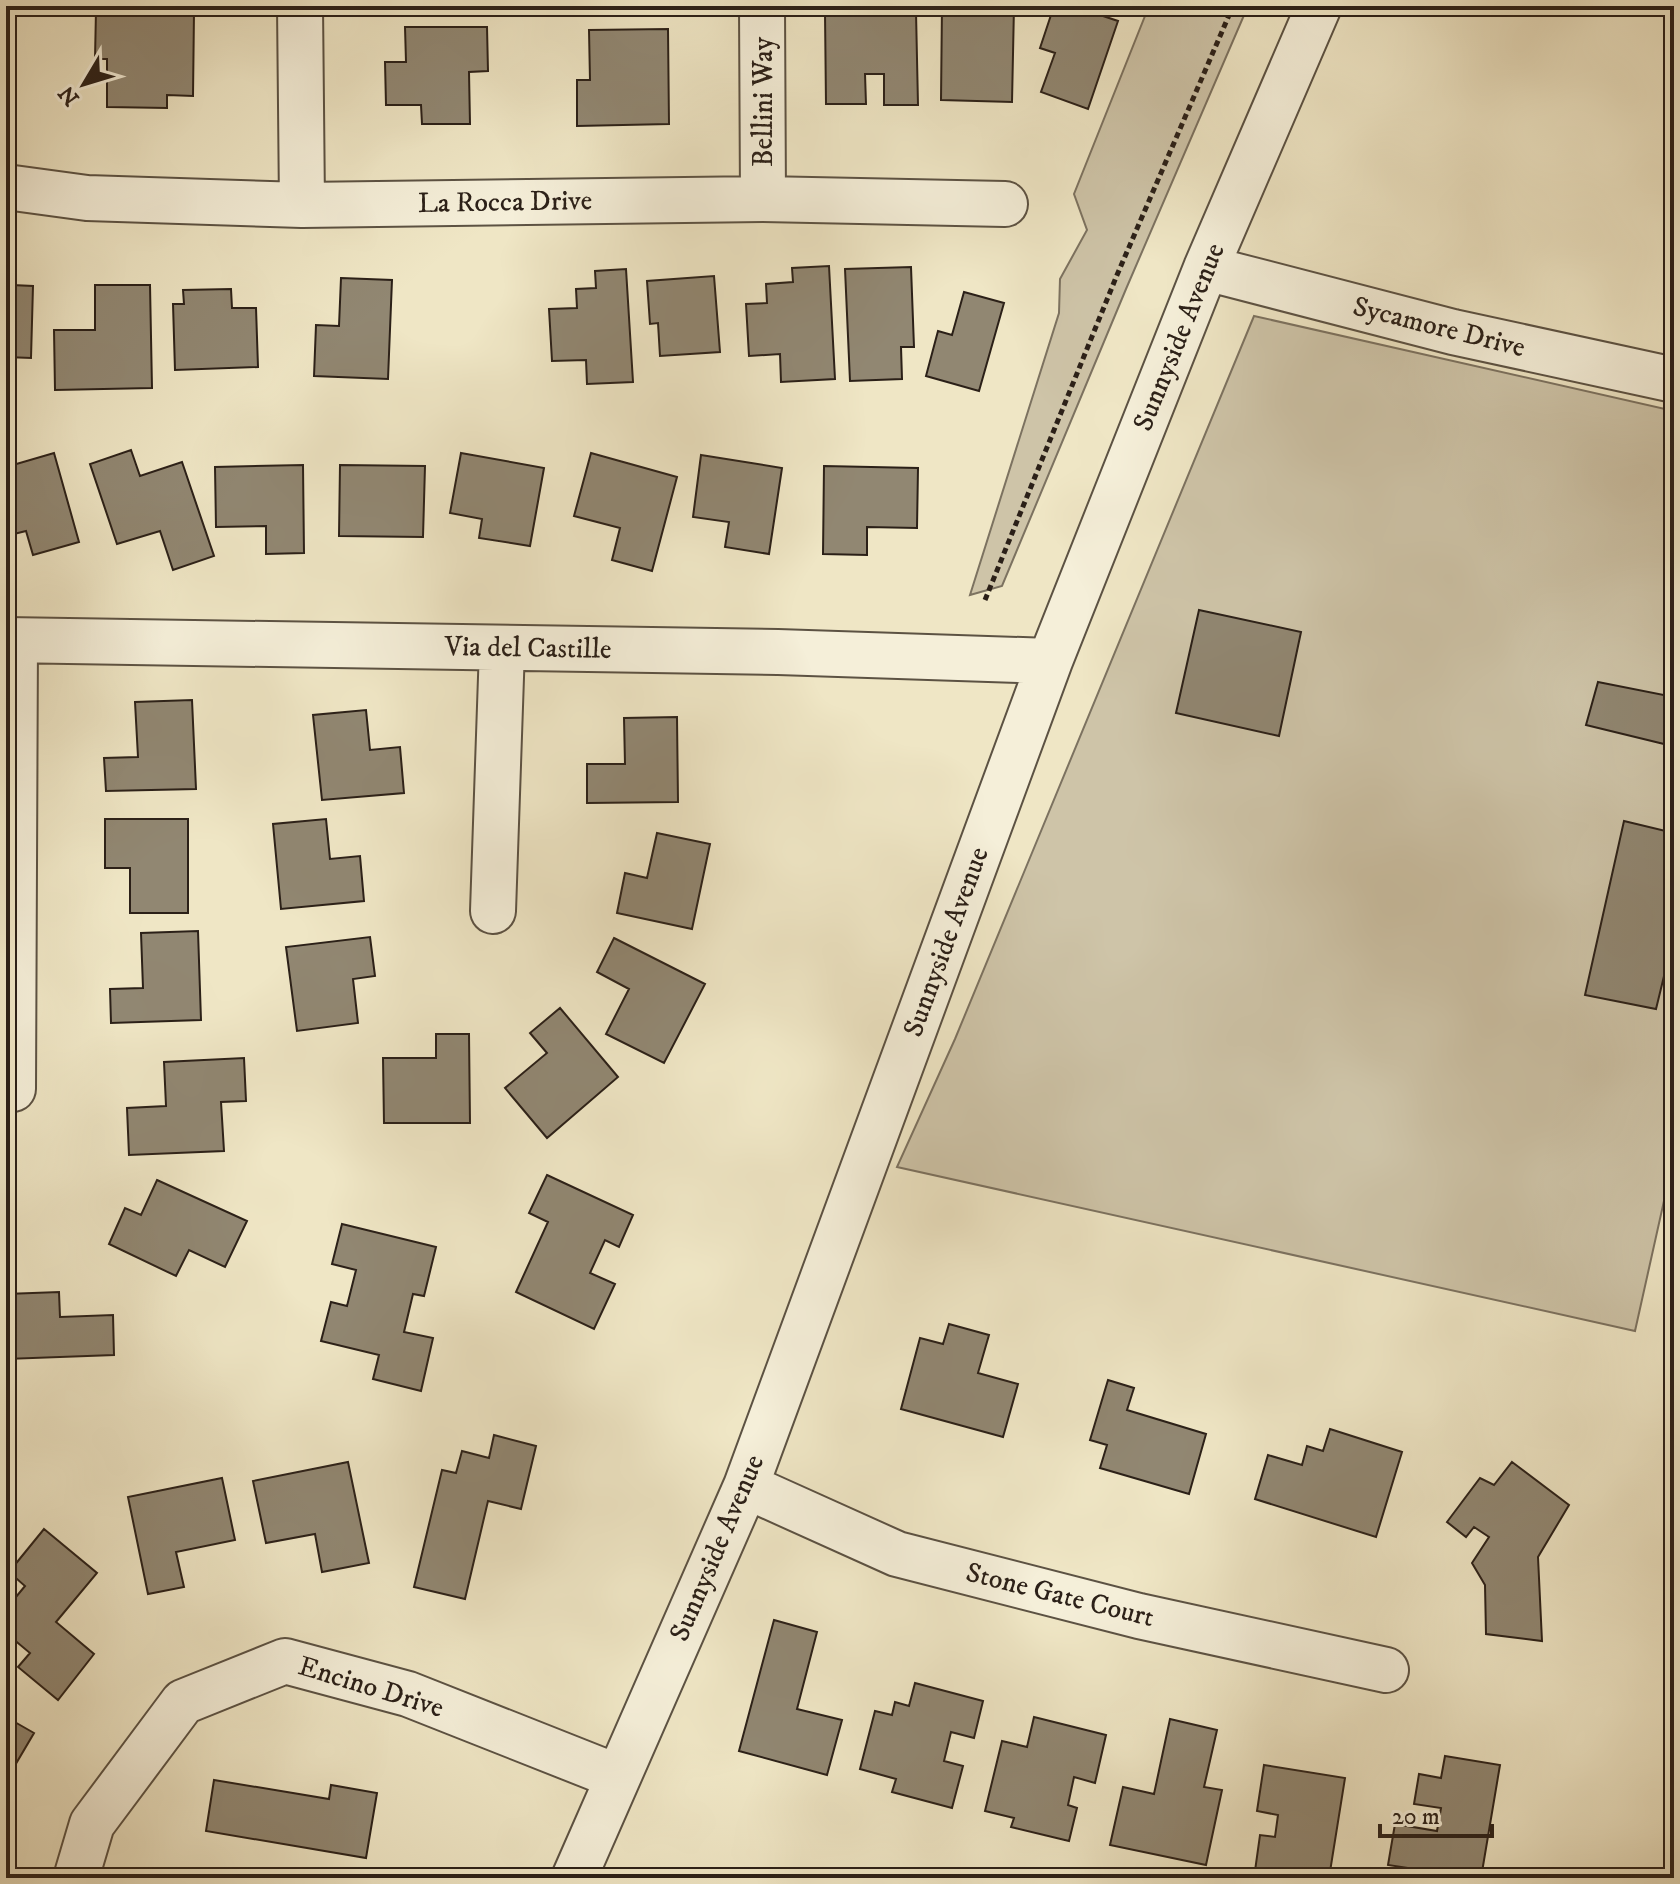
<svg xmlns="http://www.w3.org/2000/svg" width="1680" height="1884" viewBox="0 0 1680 1884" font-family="'IM FELL DW Pica',serif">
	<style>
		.green { fill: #cec4a8; stroke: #7c7260; stroke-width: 2 }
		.building { fill: #918772; stroke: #2b2018; stroke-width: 2 }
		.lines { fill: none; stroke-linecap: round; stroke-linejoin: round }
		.minor-casing { stroke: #5c5243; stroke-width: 48 }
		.path { stroke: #2b2018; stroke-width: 5; stroke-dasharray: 6 4; stroke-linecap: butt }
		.minor { stroke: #f5efd9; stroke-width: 44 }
		.labels { text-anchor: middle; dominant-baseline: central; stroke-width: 8; stroke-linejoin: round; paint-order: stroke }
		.street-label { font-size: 28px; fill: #2b2018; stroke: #f5efd9 }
	</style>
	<rect width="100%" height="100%" fill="#efe6c5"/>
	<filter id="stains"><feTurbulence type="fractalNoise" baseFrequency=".0025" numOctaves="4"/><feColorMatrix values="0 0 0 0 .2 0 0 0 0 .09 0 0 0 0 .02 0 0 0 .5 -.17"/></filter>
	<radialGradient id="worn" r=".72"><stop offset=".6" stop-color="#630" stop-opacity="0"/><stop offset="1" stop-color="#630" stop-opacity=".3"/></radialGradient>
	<path class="green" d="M1149 6H1248L1126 289 1002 586 970 595 1059 313 1060 279 1087 230 1074 194Z
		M1254 316 1674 411V1156L1635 1331 897 1167 955 1039Z"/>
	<path class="building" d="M584 6H687V10L584 11Z
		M942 6H1014L1012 102 941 100Z
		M1054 6H1073L1118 21 1088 109 1041 92 1055 53 1040 48Z
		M96 10 194 12 193 96 167 95V108L107 107V59H95Z
		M916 12 918 105H884V74H865L866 104H826L825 13Z
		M405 27H487L488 71 469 72 470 124H422L421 105H386L385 62H406Z
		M668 29 669 124 577 126V80H590L589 30Z
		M6 259H13L12 285 33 286 31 358 6 357Z
		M829 266 835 379 781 382 780 354 749 356 746 304 767 303 766 284 793 282 792 268Z
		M911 267 914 347H901L902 379 850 381 845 269Z
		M626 269 633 382 587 384 586 360 552 361 549 309 577 308 576 289 596 288 595 271Z
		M714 276 720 352 660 356 658 323 650 324 647 281Z
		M341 278 392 280 388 379 314 376 316 325 339 326Z
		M95 285H150L152 388 55 390 54 330H95Z
		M231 289 232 308H256L258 367 175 370 173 304H184L183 290Z
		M964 292 1004 303 979 391 926 376 938 331 952 335Z
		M131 450 140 476 182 462 214 556 173 570 160 531 117 544 90 464Z
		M54 453 79 542 33 555 26 531 6 536V467Z
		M461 453 544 468 530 546 479 538 482 519 450 513Z
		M591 453 677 477 652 571 612 560 620 528 574 516Z
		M701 455 782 468 769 554 725 547 729 522 693 517Z
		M303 465 304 553 266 554V526L216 527 215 467Z
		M340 465 425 466 423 537 339 536Z
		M824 466 918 468 917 528 867 527V555L823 554Z
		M1199 610 1301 632 1279 736 1176 713Z
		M1598 682 1674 697V707L1664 744 1586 725Z
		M192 700 196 789 106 791 104 758 138 757 135 702Z
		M366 710 370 750 400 747 404 793 322 800 313 715Z
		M677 717 678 802 587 803V764H625L624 718Z
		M105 819H188V913H130V868H105Z
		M326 819 330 859 360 856 364 901 281 909 273 824Z
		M1624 821 1674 833V935L1656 1009 1585 995Z
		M657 833 710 844 692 929 617 913 625 873 647 878Z
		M198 931 201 1020 111 1023 110 989 143 988 141 933Z
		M370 937 375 976 353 979 358 1023 297 1031 286 947Z
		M614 938 705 984 664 1063 606 1034 629 989 597 972Z
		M560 1008 618 1077 547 1138 505 1088 547 1053 530 1033Z
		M436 1034H469L470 1123H384L383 1058H436Z
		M244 1058 246 1101 221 1102 224 1151 129 1155 127 1108 166 1106 164 1062Z
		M547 1175 633 1215 619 1247 605 1240 590 1273 615 1284 594 1329 516 1292 548 1222 529 1213Z
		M157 1180 247 1221 225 1267 189 1250 176 1276 109 1244 125 1208 141 1215Z
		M342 1224 436 1247 424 1296 413 1294 404 1332 433 1338 421 1391 373 1379 379 1355 321 1341 331 1302 347 1306 356 1270 332 1264Z
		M59 1292 60 1317 113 1315 114 1355 6 1359V1294Z
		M949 1324 989 1335 978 1373 1018 1384 1003 1437 901 1409 920 1338 943 1344Z
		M1108 1380 1134 1388 1127 1410 1206 1434 1189 1494 1100 1468 1107 1445 1090 1440Z
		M1330 1429 1402 1452 1376 1537 1255 1499 1268 1455 1302 1465 1307 1446 1323 1451Z
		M494 1435 536 1446 521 1509 488 1501 465 1599 414 1587 442 1470 456 1473 462 1451 489 1458Z
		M348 1462 369 1563 322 1572 315 1534 266 1543 253 1481Z
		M1512 1462 1569 1505 1538 1557 1542 1641 1486 1634 1485 1585 1472 1563 1489 1537 1474 1527 1466 1537 1447 1522 1480 1478 1494 1485Z
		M222 1478 235 1540 176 1552 184 1587 148 1594 128 1497Z
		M44 1529 97 1573 56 1622 94 1654 58 1700 18 1667 30 1653 6 1633V1609L25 1586 9 1572Z
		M774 1620 817 1632 797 1709 842 1720 827 1775 739 1751Z
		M915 1683 983 1701 974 1738 951 1732 944 1761 963 1766 952 1808 892 1792 896 1779 860 1769 875 1711 892 1715 895 1702 909 1706Z
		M6 1717 34 1733 14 1767 6 1762Z
		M1034 1717 1106 1735 1095 1783 1074 1777 1068 1805 1077 1808 1069 1841 1011 1827 1014 1818 985 1811 1002 1741 1027 1747Z
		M1170 1719 1217 1730 1204 1787 1222 1790 1206 1865 1110 1845 1123 1787 1154 1794Z
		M1445 1756 1500 1765 1481 1878H1413L1415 1869 1388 1865 1395 1824 1437 1831 1441 1808 1414 1804 1419 1774 1441 1778Z
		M1264 1765 1345 1778 1329 1878H1254L1260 1835 1275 1837 1278 1815 1257 1811Z
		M214 1780 329 1799 331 1785 377 1793 366 1858 206 1831Z
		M265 1870 282 1878H262Z"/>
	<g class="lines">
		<g class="minor-casing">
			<path id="minor" d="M300 6 302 205
				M762 6 763 199
				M6 187 87 198 302 205 763 199 1005 204
				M1206 268 1453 332 1674 380
				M6 640 778 652 1050 661
				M493 911 502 648
				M13 1089 15 640
				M746 1486 897 1554 1139 1616 1386 1670
				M76 1878 92 1824 183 1702 285 1661 408 1694 618 1777
				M574 1878 746 1486 1050 661 1206 268 1319 6"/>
		</g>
		<path class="path" d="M985 600 1117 275 1233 6"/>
		<use href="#minor" class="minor"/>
	</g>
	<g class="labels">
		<g class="street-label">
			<text transform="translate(763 102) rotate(-90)">Bellini Way</text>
			<text transform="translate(505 202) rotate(-1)">La Rocca Drive</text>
			<text transform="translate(1439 327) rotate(14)">Sycamore Drive</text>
			<text transform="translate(1179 337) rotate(-68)">Sunnyside Avenue</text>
			<text transform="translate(528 648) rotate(1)">Via del Castille</text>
			<text transform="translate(946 942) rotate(-70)">Sunnyside Avenue</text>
			<text transform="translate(717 1548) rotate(-67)">Sunnyside Avenue</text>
			<text transform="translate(1060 1595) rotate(14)">Stone Gate Court</text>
			<text transform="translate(371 1687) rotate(17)">Encino Drive</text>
		</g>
	</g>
	<rect width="1680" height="1884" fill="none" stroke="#efe6c5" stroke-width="32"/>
	<rect x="8" y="8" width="1664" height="1868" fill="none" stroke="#2b2018" stroke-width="4"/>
	<rect x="16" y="16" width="1648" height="1852" fill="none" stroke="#2b2018" stroke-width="2"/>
	<g transform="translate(84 84) rotate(232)" stroke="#f5efd9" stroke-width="6" paint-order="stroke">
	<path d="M0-6L14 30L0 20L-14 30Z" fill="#2b2018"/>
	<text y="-12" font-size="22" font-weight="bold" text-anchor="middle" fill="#2b2018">N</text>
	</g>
	<path d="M1380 1824v12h112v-12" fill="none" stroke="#2b2018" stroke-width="4"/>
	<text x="1392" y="1824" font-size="24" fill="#2b2018" stroke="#f5efd9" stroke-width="6" paint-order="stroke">20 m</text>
	<rect width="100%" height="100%" filter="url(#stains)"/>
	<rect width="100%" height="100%" fill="url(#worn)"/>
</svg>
